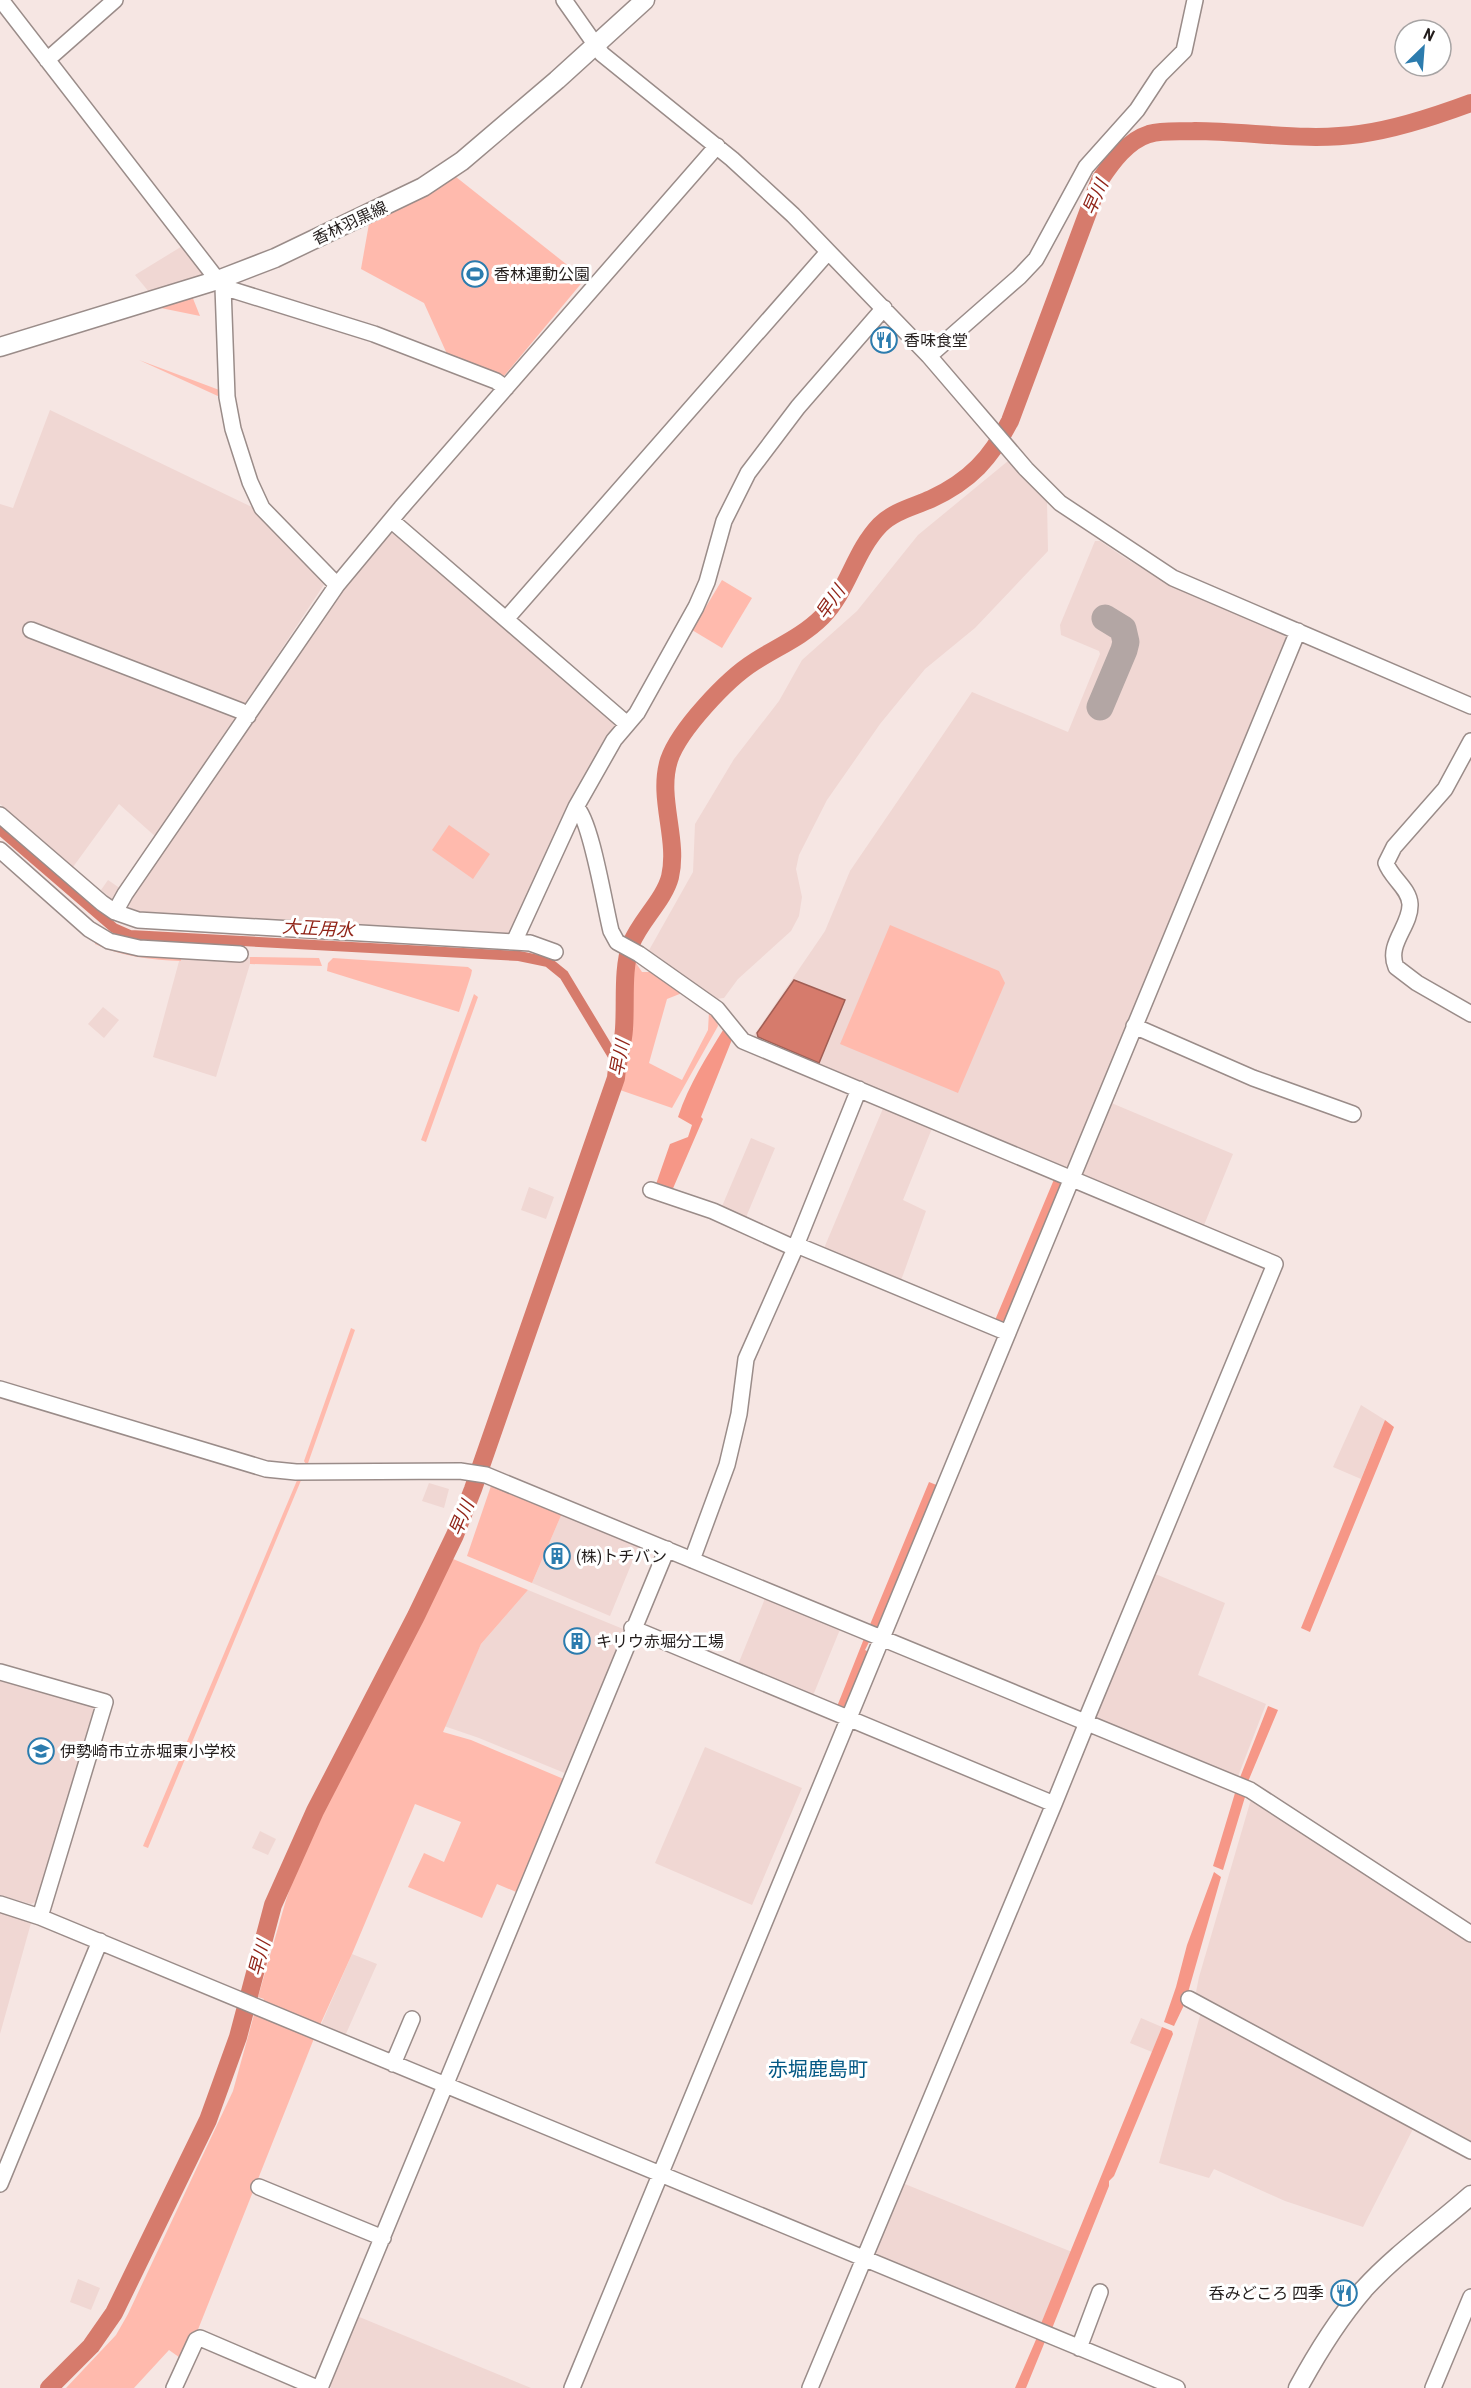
<svg xmlns="http://www.w3.org/2000/svg" width="1471" height="2388" viewBox="0 0 1471 2388" font-family="'Roboto Condensed','Noto Sans JP',sans-serif">
	<style>
		.built { fill: #f0d7d3 }
		.green { fill: #ffbaad }
		.forest { fill: #f69787 }
		.water { fill: #d67b6c; stroke: #a05e54; stroke-width: 1.5 }
		.lines { fill: none; stroke-linecap: round; stroke-linejoin: round }
		.canal { stroke: #d67b6c; stroke-width: 10 }
		.river { stroke: #d67b6c; stroke-width: 18 }
		.taxiway { stroke: #b3a6a4; stroke-width: 27 }
		.minor-casing { stroke: #9a8c89; stroke-width: 18 }
		.major-casing { stroke: #9a8c89; stroke-width: 21 }
		.minor { stroke: #fff; stroke-width: 15 }
		.major { stroke: #fff; stroke-width: 18 }
		.labels { text-anchor: middle; dominant-baseline: central; stroke-width: 6; stroke-linejoin: round; paint-order: stroke }
		.street-label { font-size: 16px; fill: #221c1b; stroke: #fff }
		.poi-label { font-size: 16px; fill: #221c1b; stroke: #fff; text-anchor: start }
		.water-label { font-size: 18px; font-style: italic; fill: #912418; stroke: #fff }
		.quarter-label { font-size: 20px; fill: #035884; stroke: #fff }
	</style>
	<rect width="100%" height="100%" fill="#f6e6e3"/>
	<path class="built" d="M184 245 205 275 149 292 135 275Z
		M50 410 258 510 327 580 157 838 119 804 73 867 0 804V504L13 508Z
		M1008 461 1047 501 1048 551 975 628 925 669 880 724 827 800 799 855 796 869 802 897 799 916 791 931 738 979 724 998 715 999 648 952 693 872 695 824 734 759 779 701 802 660 857 611 918 535Z
		M392 533 400 534 617 721 618 726 511 937 291 921 211 917 136 911 130 908 128 901 343 588Z
		M1095 541H1100L1125 558 1178 589 1285 634 1286 641 1068 1170 752 1038 825 931 850 871 972 692 1068 732 1100 654 1099 651 1061 635 1060 625Z
		M108 880 121 889 113 900 101 890Z
		M181 954 250 957V964L216 1077 153 1057Z
		M103 1007 119 1020 104 1038 88 1024Z
		M1109 1102 1233 1154 1202 1230 1078 1177Z
		M884 1106 933 1126 903 1200 926 1211 899 1286 822 1253Z
		M751 1138 775 1148 744 1222 720 1211Z
		M529 1187 554 1197 546 1219 521 1210Z
		M1361 1405 1385 1420 1361 1479 1333 1467Z
		M429 1483 449 1489 444 1508 422 1501Z
		M563 1511 640 1543 610 1616 532 1583Z
		M1153 1573 1225 1603 1198 1675 1266 1704 1237 1779 1092 1720Z
		M528 1590 628 1631 567 1774 479 1738 444 1726 481 1644Z
		M766 1596 841 1627 812 1698 737 1667Z
		M0 1678 92 1706 94 1710 38 1901 31 1904 0 1895Z
		M705 1747 802 1788 752 1905 655 1863Z
		M1252 1796 1471 1939V2141L1195 1997 1199 1977Z
		M260 1831 276 1839 268 1855 252 1848Z
		M0 1909 28 1917 31 1923 0 2034Z
		M352 1954 377 1964 345 2036 320 2027Z
		M1201 2012 1414 2127 1363 2227 1285 2201 1214 2169 1209 2178 1159 2163Z
		M1141 2018 1162 2027 1152 2052 1130 2043Z
		M900 2182 1072 2252 1040 2326 871 2255Z
		M78 2279 100 2288 91 2310 70 2302Z
		M357 2316 531 2388H331L329 2384Z"/>
	<path class="green" d="M451 173 585 279 504 376 447 354 424 303 361 269 370 218Z
		M192 296 200 316 151 306Z
		M139 360 222 391 220 397Z
		M722 580 752 598 722 648 692 630Z
		M449 825 490 854 473 879 432 850Z
		M890 925 999 971 1005 983 958 1093 840 1044Z
		M95 940 181 954V961C152 960 122 957 95 944Z
		M250 957 319 958 322 966 250 964Z
		M333 958 468 967 472 970 471 975 459 1012 327 971 328 963Z
		M634 960 642 972H650L682 993 667 999 649 1063 682 1080 708 1030 709 1012 717 1021 718 1026 672 1108 620 1090C625 1071 630 1051 631 1030 632 1006 630 984 634 960Z
		M474 994 478 997 426 1142 421 1140Z
		M351 1328 355 1330 307 1466 304 1461Z
		M298 1478H302L148 1848 143 1846Z
		M492 1483 563 1511 532 1583 467 1556Z
		M453 1559 528 1590 481 1644 443 1732 471 1740 566 1780 521 1894 497 1884 482 1918 408 1887 424 1853 444 1862 461 1822 415 1804 352 1954 315 2036 197 2332 183 2360 169 2350 134 2388H66L116 2335 128 2314 233 2091 255 2011 264 1999 258 1997 286 1900 302 1854Z"/>
	<path class="forest" d="M725 1027 733 1037 701 1117 703 1119 671 1193 655 1187 670 1144 688 1137 692 1125 678 1117C689 1084 707 1056 725 1027Z
		M1055 1177 1064 1180 1002 1328 993 1325Z
		M1385 1420 1394 1427 1310 1632 1301 1628Z
		M929 1482 939 1486 877 1630 869 1627Z
		M865 1636 872 1641V1644L869 1642 865 1650 869 1652 845 1709H836Z
		M1268 1706 1278 1710 1247 1784 1239 1780Z
		M1235 1793 1245 1797 1223 1870 1213 1866Z
		M1214 1872 1221 1877 1185 2003 1174 2026 1164 2022 1176 1987 1187 1945Z
		M1162 2027 1172 2031 1173 2034 1114 2176 1109 2181V2186L1051 2331 1040 2326Z
		M1038 2335 1046 2339 1026 2388H1015Z"/>
	<path class="water" d="M794 980 845 1000 819 1063 758 1037 757 1033Z"/>
	<g class="lines">
		<path class="canal" d="M0 830 114 928 130 935 519 956 548 962 564 975 617 1063"/>
		<path class="river" d="M49 2388 91 2346 114 2313 208 2120 238 2037 273 1905 315 1811 416 1616 455 1535 473 1489 616 1078C617 1062 623 1046 624 1029 626 1001 622 970 631 944 640 921 664 900 670 877 679 839 657 798 669 760 679 730 727 679 754 662 777 647 802 637 822 617 848 591 854 552 880 525 894 511 913 507 931 499 970 481 991 458 1010 421L1100 180C1112 162 1127 141 1149 134 1163 130 1180 132 1195 131 1249 131 1306 142 1360 134 1398 129 1436 116 1471 103"/>
		<path class="taxiway" d="M1100 707 1124 650 1126 642 1123 629 1105 618"/>
		<g class="minor-casing">
			<path id="minor" d="M1 0 223 287 227 397 233 429 250 482 262 508 337 585
				M564 0 602 54 732 159 793 215 929 356 1026 469 1060 503 1173 578 1471 706
				M47 60 115 0
				M223 287 374 334 496 381 506 388
				M929 356 1019 277 1036 259 1086 167 1137 110 1160 75 1184 51 1195 0
				M392 521 627 724
				M507 618 828 252
				M31 630 241 711 248 716
				M1471 741 1445 789 1394 847 1386 863C1391 878 1409 888 1410 904 1411 926 1386 944 1396 967L1417 983 1471 1014
				M576 807C591 819 605 908 611 931L617 942 639 954 717 1009 743 1041 1275 1264 1088 1715 1084 1730 1054 1804 810 2388
				M0 815 102 903 115 912 138 920 514 942 576 807 614 740 637 713 696 607 707 582 724 521 748 473 798 407 884 308
				M0 850 89 929 109 941 139 948 240 954
				M115 912 125 894 337 585 401 508 717 146
				M514 942 530 943 555 952
				M1134 1026 1253 1078 1353 1114
				M651 1190 713 1211 790 1246H799L1008 1333
				M0 1389 266 1469 296 1472 460 1471 486 1475 1250 1790 1471 1934
				M692 1560 727 1465 739 1414 746 1359 793 1253 859 1089
				M632 1628 1054 1804
				M0 1672 105 1702 40 1917
				M0 1904 40 1917 1177 2388
				M1189 1999 1471 2151
				M393 2064 412 2019
				M0 2184 100 1941
				M259 2187 383 2238
				M1079 2348 1100 2292
				M174 2388 196 2340 200 2338 317 2388
				M320 2388 667 1549
				M572 2388 1298 631
				M1433 2388 1471 2297"/>
		</g>
		<g class="major-casing">
			<path id="major" d="M0 347 218 280 275 258 423 187 462 161 557 80 645 0
				M1298 2388C1317 2353 1338 2319 1364 2289 1396 2254 1436 2226 1471 2195"/>
		</g>
		<use href="#minor" class="minor"/>
		<use href="#major" class="major"/>
	</g>
	<defs>
		<g id="stadium-ring" transform="scale(1.35)"><circle r="9.5" fill="#fff" stroke="#2c7cae" stroke-width="1.5"/><path d="M0-5a6.5 5 0 1 0 0 10a6.5 5 0 1 0 0-10ZM-3.5-1.8h7v3.6h-7Z" fill="#2c7cae"/></g>
		<g id="restaurant-ring" transform="scale(1.35)"><circle r="9.5" fill="#fff" stroke="#2c7cae" stroke-width="1.5"/><path d="M-5-6h1v4h1v-4h1v4h1v-4h1v5L-1.5 .5V6h-2V.5L-5-1ZM5-6V6H3V1.5H1.5Q1.5-4 5-6Z" fill="#2c7cae"/></g>
		<g id="building-ring" transform="scale(1.35)"><circle r="9.5" fill="#fff" stroke="#2c7cae" stroke-width="1.5"/><path d="M-4-6H4V6H1V3H-1V6H-4ZM-2.5-4.3h1.7v1.8h-1.7ZM.8-4.3h1.7v1.8H.8ZM-2.5-1h1.7V.8h-1.7ZM.8-1h1.7V.8H.8Z" fill="#2c7cae"/></g>
		<g id="school-ring" transform="scale(1.35)"><circle r="9.5" fill="#fff" stroke="#2c7cae" stroke-width="1.5"/><path d="M0-5L7-2L0 1L-7-2ZM-4 1L0 2.5L4 1V4Q0 6-4 4Z" fill="#2c7cae"/></g>
	</defs>
	<g fill-rule="evenodd">
		<use href="#stadium-ring" x="475" y="274"/>
		<use href="#restaurant-ring" x="884" y="340"/>
		<use href="#building-ring" x="557" y="1556"/>
		<use href="#building-ring" x="577" y="1641"/>
		<use href="#school-ring" x="41" y="1751"/>
		<use href="#restaurant-ring" x="1344" y="2293"/>
	</g>
	<g class="labels">
		<g class="street-label">
			<text transform="translate(350 223) rotate(-25)">香林羽黒線</text>
		</g>
		<g class="poi-label">
			<text x="494" y="274">香林運動公園</text>
			<text x="904" y="340">香味食堂</text>
			<text x="576" y="1556">(株)トチバン</text>
			<text x="596" y="1641">キリウ赤堀分工場</text>
			<text x="60" y="1751">伊勢崎市立赤堀東小学校</text>
			<text x="1324" y="2293" text-anchor="end">呑みどころ 四季</text>
		</g>
		<g class="water-label">
			<text transform="translate(1095 197) rotate(-66)">早川</text>
			<text transform="translate(830 602) rotate(-55)">早川</text>
			<text transform="translate(318 928) rotate(3)">大正用水</text>
			<text transform="translate(619 1058) rotate(-79)">早川</text>
			<text transform="translate(461 1518) rotate(-67)">早川</text>
			<text transform="translate(259 1958) rotate(-75)">早川</text>
		</g>
		<g class="quarter-label">
			<text x="818" y="2069">赤堀鹿島町</text>
		</g>
	</g>
	<g transform="translate(1423 48) rotate(25)"><circle r="28" fill="#ffffff" stroke="#a7a4a4" stroke-width="1.5"/>
	<path d="M0-4.5L10 22L0 15L-10 22Z" fill="#2c7cae"/>
	<text y="-9" font-size="16" font-weight="bold" text-anchor="middle" fill="#221c1b">N</text>
	</g>
</svg>
